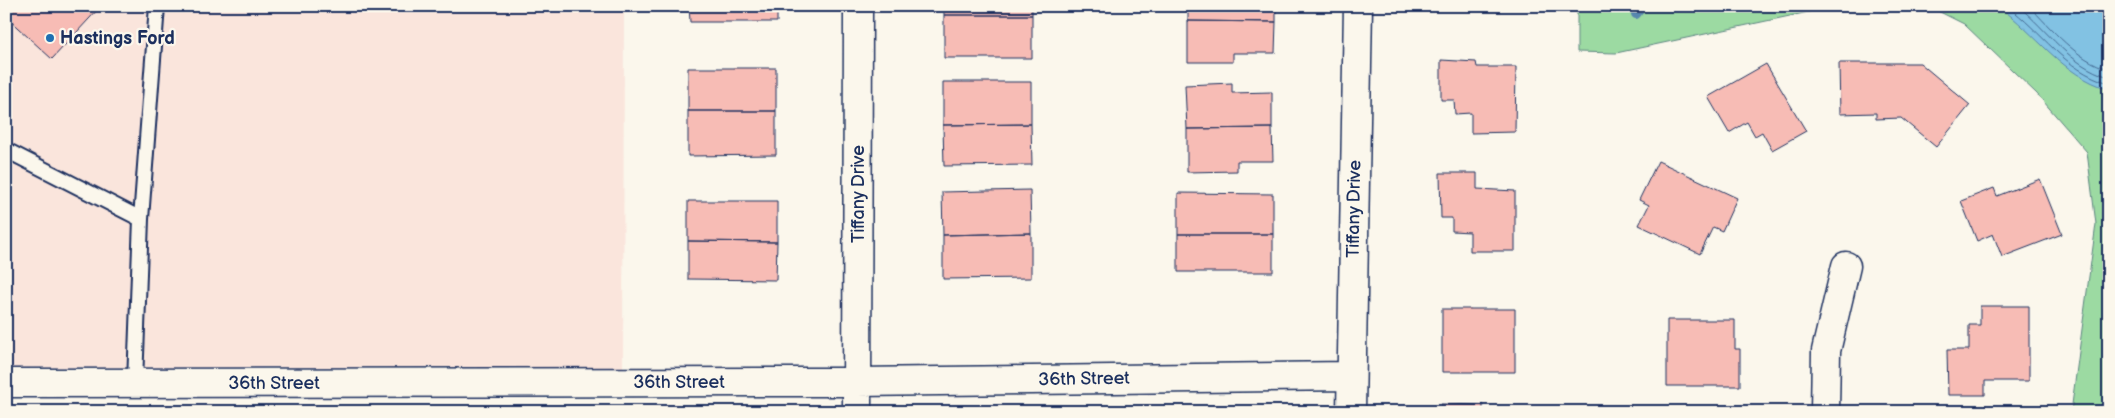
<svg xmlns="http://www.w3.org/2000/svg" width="2115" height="418" viewBox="0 0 2115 418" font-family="'Balsamiq Sans',sans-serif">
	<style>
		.built { fill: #fae5dc }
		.green { fill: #9cdaa2; stroke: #5c8480 }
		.water { fill: #82c2e3; stroke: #5987ae }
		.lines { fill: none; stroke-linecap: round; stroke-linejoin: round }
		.shore { stroke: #446a93; stroke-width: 1 }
		.stream { stroke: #5987ae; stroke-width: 10 }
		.building { fill: #f7bcb5; stroke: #1b2f5e }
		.service-casing { stroke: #1b2f5e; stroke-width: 18 }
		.minor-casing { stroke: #1b2f5e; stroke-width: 31 }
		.service { stroke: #fbf7ec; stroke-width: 14 }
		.minor { stroke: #fbf7ec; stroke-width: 28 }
		.poi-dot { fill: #1f6fb2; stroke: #fbf7ec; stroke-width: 2 }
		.labels { text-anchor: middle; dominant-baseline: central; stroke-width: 4.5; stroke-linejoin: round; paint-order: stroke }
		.poi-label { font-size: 18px; font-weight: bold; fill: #1b2f5e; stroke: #fbf7ec; text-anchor: start }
		.street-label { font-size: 18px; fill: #1b2f5e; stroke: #fbf7ec }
	</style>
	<rect width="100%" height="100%" fill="#fbf7ec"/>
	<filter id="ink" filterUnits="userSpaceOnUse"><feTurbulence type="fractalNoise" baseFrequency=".02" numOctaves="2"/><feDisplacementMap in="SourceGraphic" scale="10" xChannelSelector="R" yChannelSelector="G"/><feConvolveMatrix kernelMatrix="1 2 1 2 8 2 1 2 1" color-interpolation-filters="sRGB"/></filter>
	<g filter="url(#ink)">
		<path class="built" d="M6 6H624L623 382 6 383Z"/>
		<path class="green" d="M1577 6H2109V412H2071L2096 224 2087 152 2037 94 1964 24 1932 8 1818 10 1616 53 1577 52Z"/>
		<path class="water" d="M1998 6H2109V89C2061 75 2037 34 1998 6Z"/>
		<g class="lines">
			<path class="shore" d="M2007 6C2043 32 2063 70 2109 83
				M2018 6C2049 31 2068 65 2109 77
				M2029 6C2052 29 2076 60 2109 69"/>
			<path class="stream" d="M1636 14 1642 6"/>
		</g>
		<path class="building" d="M6 6H101L52 59 6 17Z
			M689 6H777V22H690Z
			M944 6H1032V15H944Z
			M1188 6H1276V22L1188 21Z
			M944 15H1032V58H944Z
			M1188 21 1276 22 1275 53H1233V62H1188Z
			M1441 60 1476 62 1477 67H1516L1515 132 1471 133V113L1455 114 1454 100H1441Z
			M1839 63H1920L1970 105 1936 147 1901 118 1876 119V113L1840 114Z
			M1766 64 1806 131 1772 150 1762 132 1755 136 1747 122 1729 133 1708 97Z
			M688 68H776V111H688Z
			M943 82H1031V124L943 125Z
			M1232 83V93L1272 92V128L1187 129 1185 85Z
			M688 111H776V155L688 156Z
			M1031 124 1032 165 944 166 943 125Z
			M1272 128 1273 161H1237V171L1187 172V129Z
			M1658 161 1737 198 1722 231 1713 227 1700 254 1639 225 1649 205 1639 200Z
			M1440 173H1477V189L1515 191V251H1470V232L1452 231V218H1441Z
			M2040 179 2062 234 2002 257 1993 234 1977 241 1961 201 1994 188 1997 196Z
			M1030 190 1031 233 943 235 942 192Z
			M1178 193 1273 194V234H1178Z
			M688 201H777V242L688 241Z
			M1031 233V278L943 279V235Z
			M1178 234H1273V272H1178Z
			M688 241 777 242 776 280 688 279Z
			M1980 306H2029V381H1985V395H1948L1947 350H1969V325H1980Z
			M1442 309H1515V372H1442Z
			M1667 320H1735V349H1740V386H1667Z
			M1441 404 1483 405V412H1441Z"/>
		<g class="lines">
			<g class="service-casing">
				<path id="service" d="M6 150 141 219
					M135 383 141 219 157 6"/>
			</g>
			<g class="minor-casing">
				<path id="minor" d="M6 383 857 382 1351 376
					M857 412 858 6
					M1351 412 1358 6
					M1825 412 1826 351 1846 266"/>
			</g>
			<use href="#service" class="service"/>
			<use href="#minor" class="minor"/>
		</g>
	</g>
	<circle class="poi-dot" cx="50" cy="38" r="5"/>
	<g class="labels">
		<g class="poi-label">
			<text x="60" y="38">Hastings Ford</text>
		</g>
		<g class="street-label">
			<text transform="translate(858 194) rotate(-90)">Tiffany Drive</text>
			<text transform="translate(1354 209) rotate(-89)">Tiffany Drive</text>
			<text transform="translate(1084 379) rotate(-1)">36th Street</text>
			<text x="679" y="382">36th Street</text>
			<text x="274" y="383">36th Street</text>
		</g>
	</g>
	<rect width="2115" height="418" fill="none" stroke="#fbf7ec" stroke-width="25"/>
	<rect x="12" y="12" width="2090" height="393" fill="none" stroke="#1b2f5e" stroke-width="2" filter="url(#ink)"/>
</svg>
